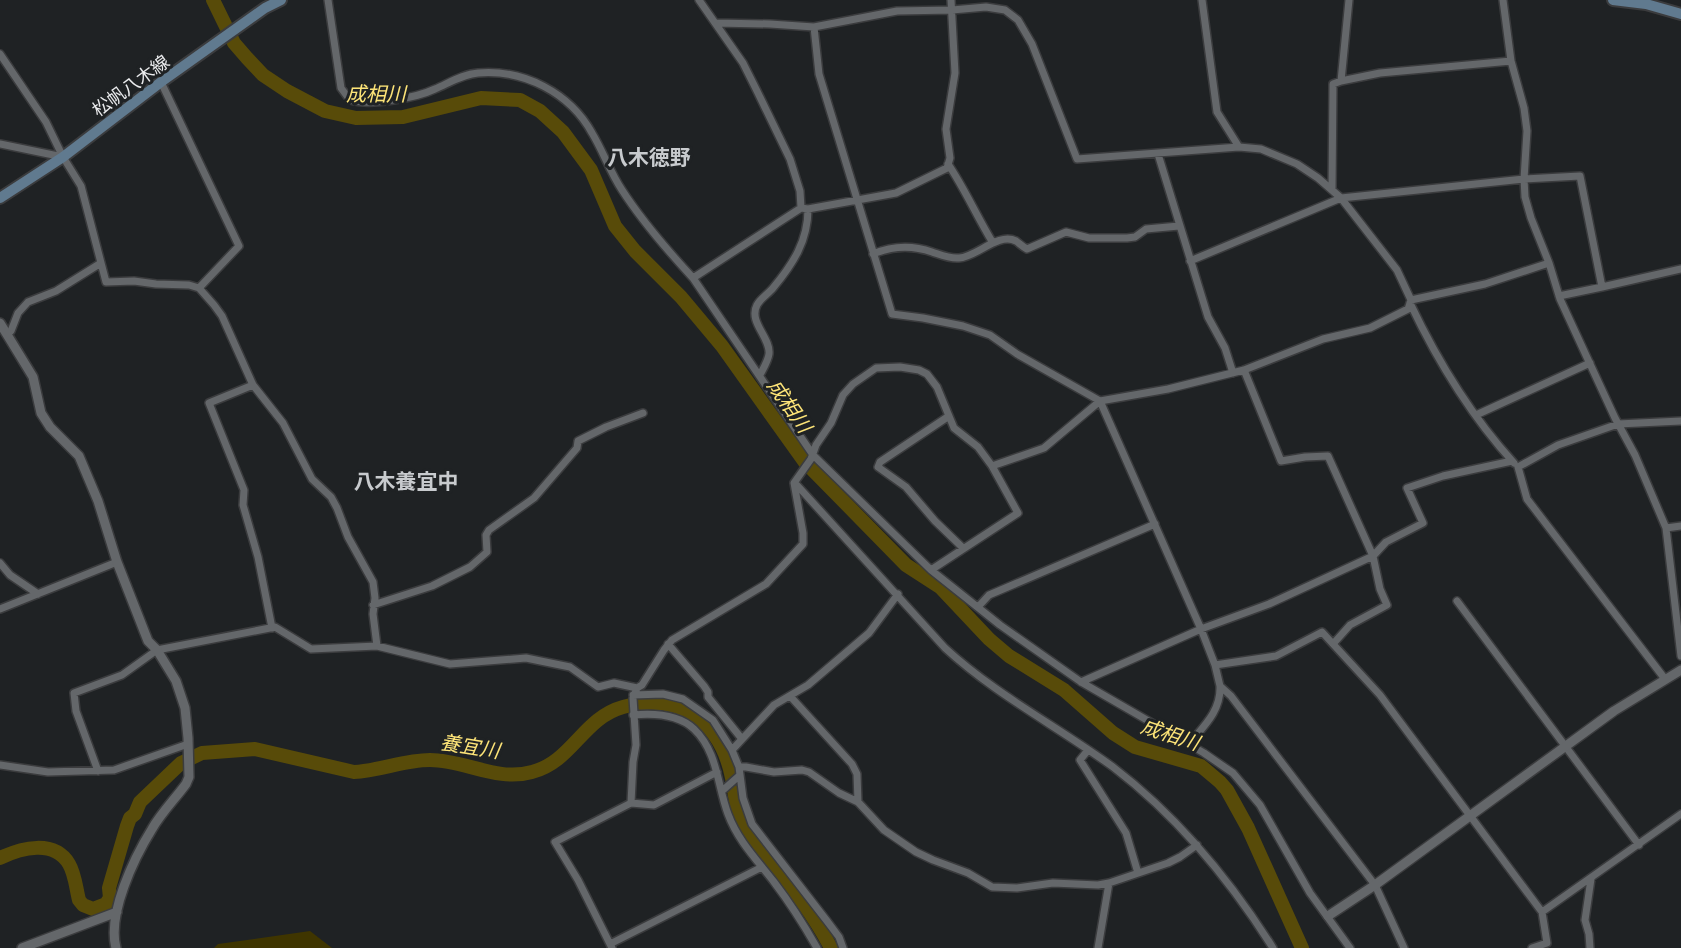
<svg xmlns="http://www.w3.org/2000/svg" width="1681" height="948" viewBox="0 0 1681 948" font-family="Jost,'Noto Sans JP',sans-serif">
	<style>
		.green { fill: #3f3500 }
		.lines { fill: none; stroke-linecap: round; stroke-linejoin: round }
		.river { stroke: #584b09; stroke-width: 14 }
		.minor-casing { stroke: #3b3c3e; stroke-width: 10 }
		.tertiary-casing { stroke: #3b3c3e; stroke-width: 12 }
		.secondary-casing { stroke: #3b3c3e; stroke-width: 14 }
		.minor { stroke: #64676a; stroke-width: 7 }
		.tertiary { stroke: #64676a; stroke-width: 9 }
		.secondary { stroke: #607a8f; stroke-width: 10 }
		.labels { text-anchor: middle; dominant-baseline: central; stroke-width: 6; stroke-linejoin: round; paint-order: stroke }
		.street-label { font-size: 18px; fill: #ebecee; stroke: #1f2224 }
		.water-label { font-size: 20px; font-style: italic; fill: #fde478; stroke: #1f2224 }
		.quarter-label { font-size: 21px; font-weight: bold; fill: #c8cbce; stroke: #1f2224 }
	</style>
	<rect width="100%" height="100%" fill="#1f2224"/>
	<path class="green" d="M310 931 332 948H214L218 944Z"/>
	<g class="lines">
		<path class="river" d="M213 0 234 43 247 58 263 75 287 91 325 111 356 118 403 117 481 98 520 100 540 111 563 132 591 170 615 226 635 251 681 297 722 346 804 461 906 565 940 587 989 639 1009 656 1064 690 1113 733 1135 747 1201 766 1220 782 1227 790 1248 828 1302 948
			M0 858C21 848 54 839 69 864 75 874 76 888 79 900L83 905 93 909 106 904 110 898 109 888 127 826 130 818 135 814 140 802 181 763 202 753 255 749 354 772C379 771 404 760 430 760 465 760 497 782 532 772 572 762 583 718 623 707 679 691 721 722 732 778 736 799 736 816 748 834 754 845 764 853 771 862 793 889 815 917 831 948"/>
		<g class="minor-casing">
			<path id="minor" d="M328 0 341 88 350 100C371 106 416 98 435 89 449 83 463 74 478 73 524 69 570 93 592 133 603 151 610 172 622 190 642 221 668 251 693 278
				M699 0 743 63 757 91 790 159 800 191 801 208
				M951 0 955 73 946 129 950 158 947 168 896 193 808 209 801 208 693 278 813 455 931 570 1000 625 1081 682 1204 753 1233 773 1260 805 1310 893 1350 948
				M1503 0 1511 61 1524 108 1527 131 1524 179 1525 197 1531 218 1549 263 1560 299 1615 418 1635 455 1666 528 1681 656
				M716 23 770 24 814 27 897 11 952 10 986 7 1005 10 1018 20 1032 44 1077 159 1239 147
				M814 27 819 74 892 314 923 318 963 326 990 335 1017 354 1100 401 1201 629 1269 604 1373 556 1328 456 1305 457 1281 461 1244 370
				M0 54 46 122 63 157 81 186 106 282 134 281 156 284 189 285 199 288 214 305 222 316 253 385 283 423 312 479 331 497 337 508 348 537 373 582 375 598 373 614 377 646
				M1341 81 1380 73 1511 61
				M161 82 239 246 199 288
				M0 144 63 157
				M1158 154 1208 317 1225 348 1233 373
				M948 164C965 189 977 217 993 243
				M1332 190 1333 84 1341 81 1349 0
				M873 254C892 246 912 245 932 252 941 255 950 259 959 258 977 257 998 232 1016 241 1020 244 1023 247 1027 249L1066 232 1089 238H1127L1135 237 1146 229 1179 226
				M1190 261 1341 198 1524 179 1580 176 1602 287 1559 296
				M1602 287 1681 269
				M1411 300 1485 284 1549 263
				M1410 303C1437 360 1471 416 1514 463
				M7 334 11 331 18 313 28 302 56 291 101 263
				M760 375C763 369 768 361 769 354 771 338 748 322 757 305 760 299 768 294 773 288 793 264 808 241 808 209
				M253 385 209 403 244 490 243 505 258 557 272 628
				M1476 415 1590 363
				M795 483 945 648C996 695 1057 726 1113 767 1177 816 1230 880 1273 948
				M1666 528 1681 526
				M963 548 935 521 906 487 878 467 880 462 949 416 954 428 978 447 992 466
				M0 563 10 575 38 594
				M931 570 1018 513 992 466 1044 448 1100 401 1168 389 1244 370 1323 339 1370 328 1408 309 1411 300 1397 270 1341 198 1318 178 1297 164 1261 149 1239 147 1217 112 1202 0
				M1457 601 1639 845
				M373 605 432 586 470 567 487 552 486 535 489 530 534 498 577 448 578 441 606 427 643 413
				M978 607 989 595 1155 524
				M0 609 117 562
				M668 644 704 686 708 692V697L742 739
				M1333 644 1350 625 1387 605 1380 589 1373 556 1386 542 1423 523 1407 488 1443 476 1512 461
				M1215 665 1276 656 1322 632 1380 695 1542 912 1681 814
				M1665 679 1527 499 1518 467 1558 445 1618 424 1681 421
				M1081 682 1201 629 1215 665 1220 686 1231 696 1375 885 1404 948
				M633 695 663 694 683 699 713 720 732 750 739 767 743 798 752 824 827 921 839 937 843 948
				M790 696 852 764 857 774 858 802
				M633 715C654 713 679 715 694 729 718 752 717 785 728 814 738 841 757 860 774 882 790 903 804 925 817 948
				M1189 744C1204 726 1221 711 1220 686
				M732 750 774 705 808 685 869 633 898 594
				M1088 750 1080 760 1126 833 1138 873
				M0 765 48 772 114 770 188 744
				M739 767H746L774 772 802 770 809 772 839 793 858 802 884 830 916 852 933 860 968 873 992 887 1017 888 1053 883 1098 885 1109 883 1168 863 1180 857 1197 845
				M98 771 76 711 74 693 122 675 157 650 275 627 311 649 377 646 450 664 526 658 570 667 598 687 614 683 637 688
				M717 772 654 805 631 803 633 762 636 745 633 698 637 688 642 685 664 650 672 640 766 584 803 544V533L794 483 811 459 816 445 831 423 843 395 853 384 876 368 900 367 919 370 927 374 937 387 949 416
				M722 791 740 775
				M610 944 762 867
				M612 948 578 880 555 842 631 803
				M1098 948 1109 883
				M1532 948 1547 943 1542 912
				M1590 948 1589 934 1585 920 1591 879"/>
		</g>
		<g class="tertiary-casing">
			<path id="tertiary" d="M0 323 33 377 41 413 50 427 79 456 98 501 117 562 148 641 157 650 176 681 185 708 188 738 189 777 186 784C175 799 161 813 152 829 134 858 107 914 116 948
				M1328 916 1375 885 1614 711 1681 670
				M22 948 117 912"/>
		</g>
		<g class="secondary-casing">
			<path id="secondary" d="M1613 0 1646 4 1681 14
				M0 198 63 157 161 82 265 8 281 0"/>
		</g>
		<use href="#minor" class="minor"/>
		<use href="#tertiary" class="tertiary"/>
		<use href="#secondary" class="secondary"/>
	</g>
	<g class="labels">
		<g class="street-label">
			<text transform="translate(131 86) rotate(-36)">松帆八木線</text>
		</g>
		<g class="water-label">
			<text x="376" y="94">成相川</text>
			<text transform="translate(789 406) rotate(55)">成相川</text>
			<text transform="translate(1170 735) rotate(18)">成相川</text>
			<text transform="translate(470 747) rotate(9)">養宜川</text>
		</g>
		<g class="quarter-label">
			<text x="649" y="158">八木徳野</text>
			<text x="406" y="482">八木養宜中</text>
		</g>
	</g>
</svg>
